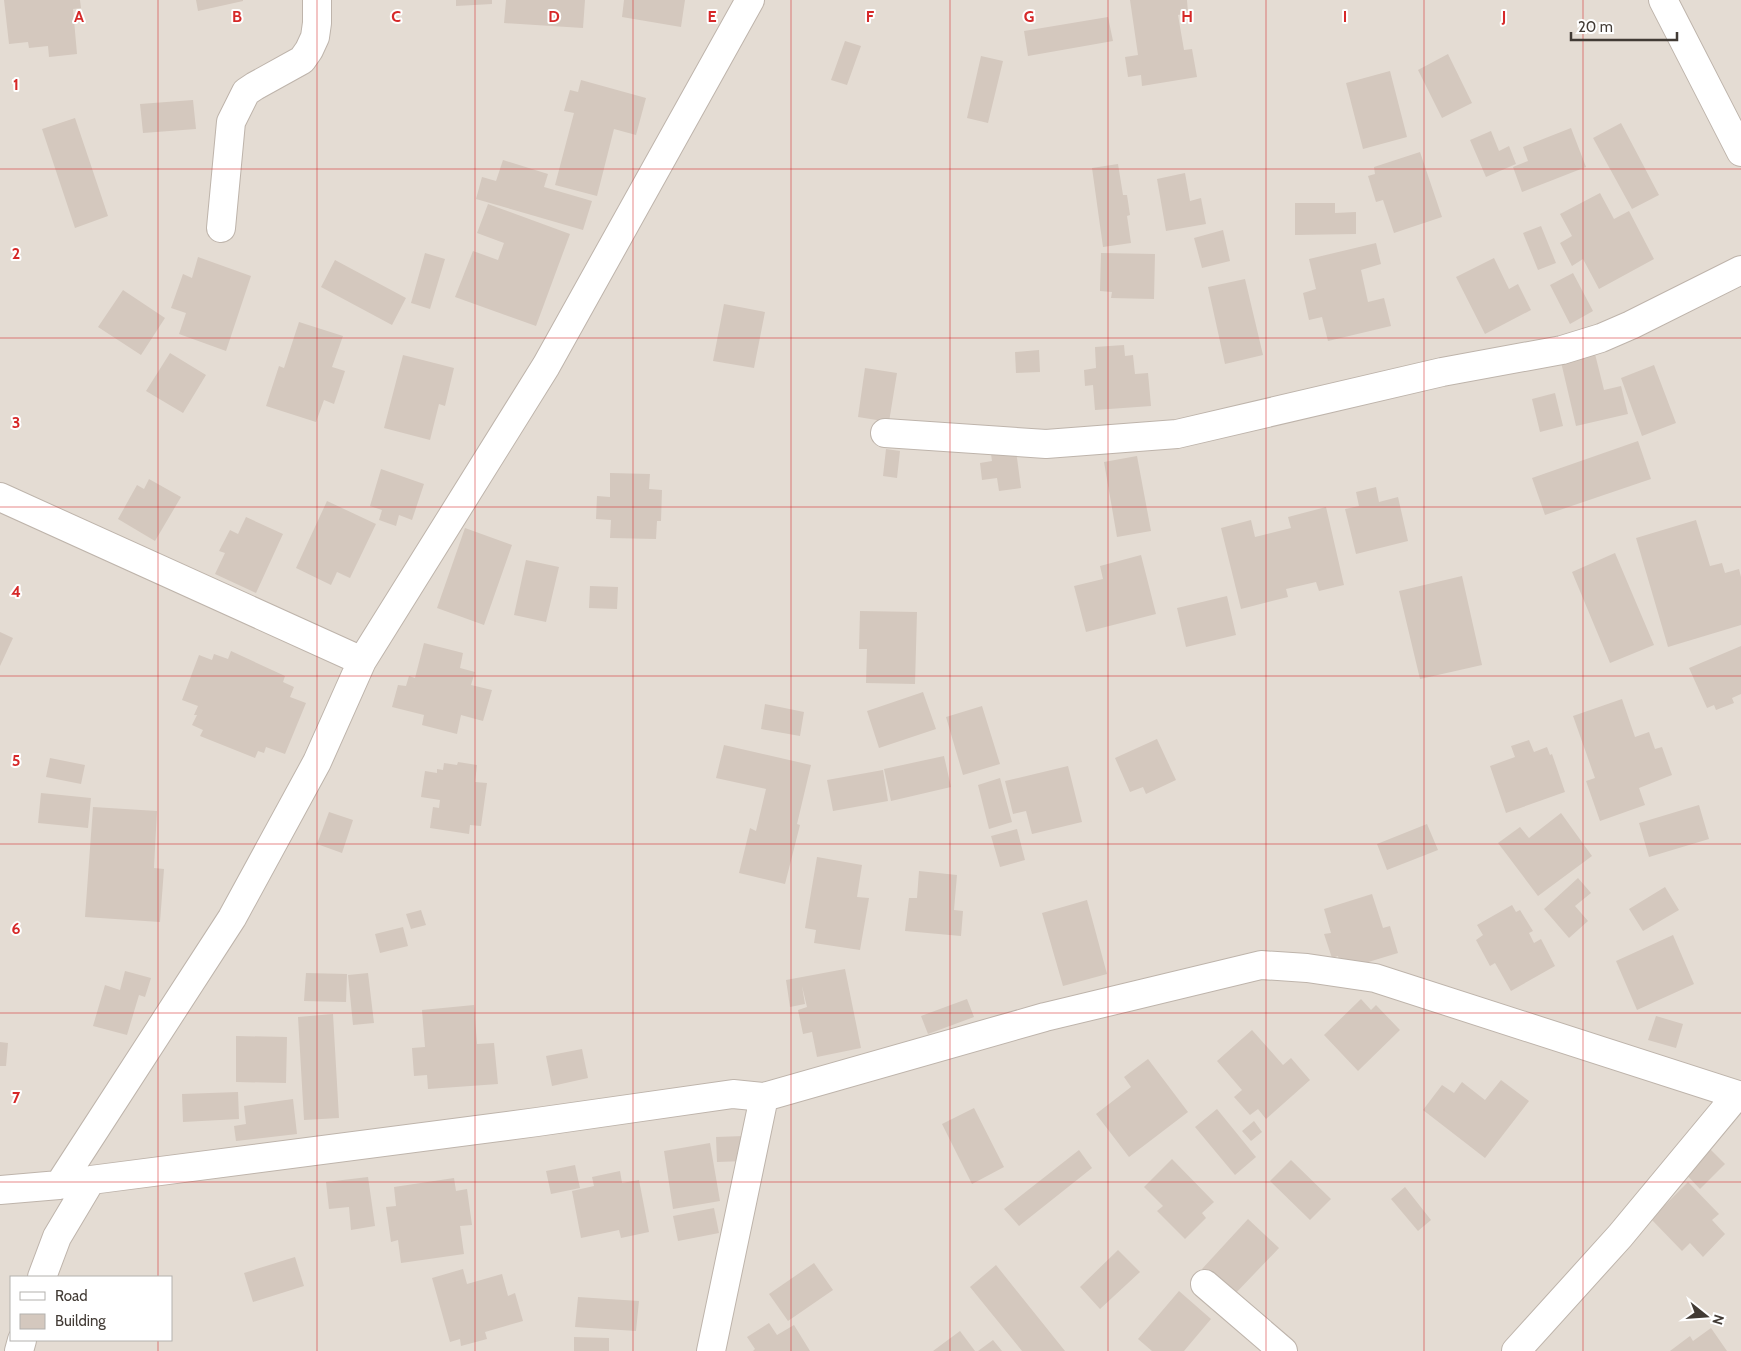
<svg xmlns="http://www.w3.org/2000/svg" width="1741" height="1351" viewBox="0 0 1741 1351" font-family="Cabin,sans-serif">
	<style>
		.residential { fill: #e4dcd3; fill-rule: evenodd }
		.building { fill: #d4c8be }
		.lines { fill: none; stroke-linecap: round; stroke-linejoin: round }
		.minor-casing { stroke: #beb4ab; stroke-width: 30 }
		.minor { stroke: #fff; stroke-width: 28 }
		.grid { fill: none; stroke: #d62828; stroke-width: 1; stroke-opacity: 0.55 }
		.grid-label { font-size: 16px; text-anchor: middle; font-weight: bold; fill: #d62828; stroke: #fff; stroke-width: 4; stroke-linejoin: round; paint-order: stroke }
	</style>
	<rect width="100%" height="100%" fill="#f1ebe4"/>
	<path class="residential" d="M0 0H1741V1351H0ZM11 1277H171V1340H11Z"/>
	<path class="building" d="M4 0H80L81 8 73 9 77 54 49 57 48 46 29 48 28 42 9 44Z
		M196 0H243V1L198 11Z
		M456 0H492V4L456 6Z
		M506 0H585L583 28 504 23Z
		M624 0H685L681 27 622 17Z
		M1130 0H1187L1188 13 1178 15 1184 50 1192 49 1197 77 1142 86 1141 75 1128 77 1125 57 1138 55Z
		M1108 17 1113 41 1028 56 1024 31Z
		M845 41 861 46 847 85 831 80Z
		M1448 54 1472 103 1442 118 1418 70Z
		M981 56 1003 61 988 123 967 118Z
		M1390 71 1407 137 1363 149 1346 83Z
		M581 80 646 98 636 135 614 129 597 196 555 185 574 113 564 111 570 90 578 92Z
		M193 100 196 129 143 133 140 104Z
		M75 118 108 216 75 228 42 129Z
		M1621 123 1659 195 1632 209 1593 138Z
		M1571 128 1586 167 1522 192 1513 167 1528 161 1523 147Z
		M1491 131 1499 151 1509 146 1516 164 1486 177 1470 140Z
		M1420 152 1442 217 1394 233 1383 200 1376 202 1368 176 1375 174 1374 167Z
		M503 160 548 174 544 187 592 201 583 230 476 199 482 177 496 181Z
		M1118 164 1123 195H1127L1130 215 1127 216 1131 243 1103 247 1092 168Z
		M1185 173 1190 201 1201 198 1206 224 1166 231 1157 179Z
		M1600 193 1614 219 1629 211 1654 259 1599 289 1583 259 1572 266 1560 243 1572 236 1560 214Z
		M1295 203H1335V213L1356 212V234L1295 235Z
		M488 204 570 234 536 326 455 297 473 251 498 260 504 243 477 233Z
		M1541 226 1556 263 1538 270 1523 233Z
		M1223 230 1230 261 1202 268 1194 238Z
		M1376 243 1381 264 1361 270 1368 302 1384 298 1391 326 1328 341 1322 317 1309 320 1303 293 1316 289 1309 259Z
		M425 253 445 259 430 309 411 303Z
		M1101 253 1155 254 1154 299 1111 298 1112 292 1100 291Z
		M198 257 251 276 226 351 179 334 186 313 171 308 183 274 192 278Z
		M1494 258 1509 289 1518 284 1531 310 1485 334 1456 277Z
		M335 260 406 298 392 325 321 287Z
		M1573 273 1593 311 1570 324 1550 285Z
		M1245 279 1263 355 1225 364 1208 287Z
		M123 290 165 318 141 355 98 327Z
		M724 304 765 312 754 368 713 361Z
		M299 322 343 336 332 367 345 371 334 404 324 400 316 422 266 406 279 366 284 368Z
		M1124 345 1125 356 1133 355 1135 374 1148 373 1151 406 1095 410 1093 385 1085 386 1084 370 1096 368 1095 347Z
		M1039 350 1040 372 1016 373 1015 352Z
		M170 353 206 375 183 413 146 391Z
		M1595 354 1604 390 1621 386 1628 414 1576 426 1561 362Z
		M403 355 454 368 445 406 439 404 430 440 384 428Z
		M1654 365 1676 423 1642 436 1621 378Z
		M865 368 897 373 889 422 858 417Z
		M1555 393 1563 426 1540 432 1532 399Z
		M1638 441 1651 479 1545 515 1532 478Z
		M1015 443 1021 488 999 491 997 478 982 480 980 463 992 461 990 447Z
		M886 449 900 451 897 478 883 476Z
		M1137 456 1151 531 1117 537 1104 462Z
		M381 469 424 484 412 520 399 515 396 526 379 520 382 510 370 506Z
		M610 473 650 474 649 489 662 490 661 521H657L656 539 610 538 611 520 596 519 597 496 610 497Z
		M149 479 181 497 155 541 118 519 137 485 144 489Z
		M1376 487 1379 502 1398 497 1408 541 1356 554 1345 509 1359 506 1356 492Z
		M327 501 376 524 350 578 337 572 331 585 296 568Z
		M1326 507 1344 585 1319 591 1316 582 1286 589 1288 597 1241 609 1221 528 1251 520 1255 537 1291 528 1288 517Z
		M246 517 283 534 256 593 215 574 225 553 219 551 230 530 238 534Z
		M1696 520 1710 566 1722 563 1725 573 1739 569 1741 577V625L1668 647 1636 538Z
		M465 528 512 545 484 625 437 608Z
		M1615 553 1654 645 1610 663 1572 572Z
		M1141 555 1156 614 1086 632 1074 586 1103 579 1100 566Z
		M526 560 559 567 546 622 514 615Z
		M1462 576 1482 665 1420 679 1399 591Z
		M590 586 618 587 617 609 589 608Z
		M1227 596 1236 635 1186 647 1177 608Z
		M860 611 917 612 915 684 866 683 867 649H859Z
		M0 632 13 638 0 666Z
		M424 643 463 653 460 668 475 672 471 685 492 690 483 721 461 715 457 734 422 725 424 715 392 707 398 685 406 686 409 676 415 678Z
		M1741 646V694L1732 698 1734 703 1716 710 1714 705 1707 708 1689 668Z
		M231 651 285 676 283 682 294 687 290 697 306 703 285 754 266 747 264 753 258 751 255 758 200 736 203 730 192 725 197 715H194L198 706 182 700 199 655 212 660 214 654 228 659Z
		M923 692 936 729 879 748 867 711Z
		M1622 699 1635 737 1649 732 1655 749 1662 747 1672 775 1639 788 1645 805 1600 821 1586 781 1595 778 1573 716Z
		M765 704 804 712 800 736 761 729Z
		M982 706 1000 764 963 775 946 717Z
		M1157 739 1176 780 1146 794 1143 787 1130 792 1115 758Z
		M1529 740 1534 752 1547 747 1550 755 1552 754 1565 792 1506 813 1490 766 1515 757 1511 746Z
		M724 745 811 765 797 824 800 825 785 884 739 873 750 828 756 831 766 789 716 778Z
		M944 756 951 787 891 801 884 769Z
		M50 758 85 765 81 784 46 777Z
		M458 762 477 765 475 782 487 783 481 826 470 825 469 834 430 828 433 807 439 808 440 800 421 797 425 771 437 773V769L443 770 444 763 457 765Z
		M1068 766 1082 822 1032 834 1026 811 1013 814 1005 781Z
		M883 770 888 801 833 811 827 780Z
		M1000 778 1012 822 989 829 978 785Z
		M41 793 91 798 88 828 38 823Z
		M1699 805 1709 839 1649 857 1639 823Z
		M93 807 157 811 154 868 164 869 160 922 85 917Z
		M329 812 353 820 342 853 317 844Z
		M1561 813 1592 856 1538 896 1498 843 1520 827 1529 838Z
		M1427 824 1438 850 1387 870 1377 844Z
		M1017 829 1025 860 1000 867 991 836Z
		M817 857 862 865 857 897 869 898 860 950 814 943 816 930 805 928Z
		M919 871 957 875 954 910 963 911 961 936 905 931 909 898H917Z
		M1578 878 1591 893 1575 906 1588 921 1569 938 1544 909Z
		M1665 887 1679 910 1643 931 1629 909Z
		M1372 894 1383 928 1390 926 1398 953 1342 970 1338 956 1332 958 1324 934 1331 933 1324 909Z
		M1087 900 1107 974 1063 986 1042 913Z
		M1512 905 1516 912 1520 910 1533 931 1529 933 1534 943 1541 939 1555 966 1511 991 1495 963 1490 966 1476 940 1483 935 1477 925Z
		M421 910 426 925 411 929 406 914Z
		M403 927 408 946 380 953 375 934Z
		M1673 935 1694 984 1637 1010 1616 961Z
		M845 969 861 1048 817 1057 812 1032 803 1034 798 1010 807 1007 802 986 805 1004 790 1007 786 980Z
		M125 971 151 978 145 997 139 995 127 1035 93 1026 105 985 120 990Z
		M306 973 347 974 346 1002 304 1001Z
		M368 973 374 1023 353 1025 348 975Z
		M967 999 974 1017 928 1034 921 1016Z
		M1361 999 1371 1010 1376 1005 1400 1030 1358 1071 1324 1035Z
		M474 1005 477 1044 494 1043 498 1084 428 1089 427 1075 414 1076 412 1048 425 1047 422 1010Z
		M333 1014 339 1118 304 1120 298 1017Z
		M1656 1016 1683 1024 1676 1048 1648 1040Z
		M1252 1030 1283 1065 1291 1058 1310 1080 1266 1119 1258 1109 1250 1115 1234 1097 1242 1090 1217 1061Z
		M236 1036 287 1037 286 1083 236 1082Z
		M0 1042 8 1043 6 1066H0Z
		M582 1049 588 1078 552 1086 546 1056Z
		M1148 1059 1188 1112 1129 1157 1096 1114 1131 1087 1124 1077Z
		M1501 1080 1529 1101 1485 1158 1423 1110 1442 1085 1454 1093 1462 1082 1485 1100Z
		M238 1092 239 1119 183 1122 182 1094Z
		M293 1099 297 1134 236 1141 234 1126 246 1124 244 1106Z
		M974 1108 1004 1167 972 1184 942 1124Z
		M1217 1109 1256 1157 1235 1175 1195 1127Z
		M1254 1121 1262 1132 1251 1141 1242 1131Z
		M744 1136 745 1161 717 1162 716 1137Z
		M710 1143 720 1201 673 1209 664 1151Z
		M1707 1146 1725 1164 1700 1189 1682 1170Z
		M1079 1150 1092 1168 1019 1226 1004 1209Z
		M1172 1159 1214 1202 1202 1213 1206 1218 1185 1239 1157 1211 1163 1206 1144 1187Z
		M1291 1160 1331 1199 1310 1220 1270 1181Z
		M575 1165 580 1188 551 1194 546 1171Z
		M620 1171 622 1183 639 1180 649 1232 621 1238 619 1230 581 1238 572 1191 594 1186 592 1177Z
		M368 1177 375 1226 351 1230 349 1207 329 1209 326 1182Z
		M454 1178 456 1191 467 1189 472 1225 460 1226 464 1254 401 1263 398 1240 391 1242 386 1207 396 1206 394 1187Z
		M1688 1182 1719 1214 1712 1220 1725 1234 1703 1257 1690 1243 1682 1251 1651 1219Z
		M1405 1187 1431 1220 1418 1231 1391 1199Z
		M714 1208 719 1233 678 1241 673 1216Z
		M1248 1219 1279 1248 1232 1297 1202 1269Z
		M1118 1250 1140 1272 1100 1309 1080 1287Z
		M295 1257 304 1286 253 1302 244 1273Z
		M814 1263 833 1290 788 1321 769 1294Z
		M996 1265 1065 1351H1022L970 1287Z
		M463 1269 467 1284 502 1274 508 1296 515 1293 523 1321 485 1332 487 1339 461 1346 460 1339 450 1342 432 1278Z
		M1179 1291 1211 1319 1184 1351H1152L1138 1339Z
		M578 1297 639 1301 636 1331 575 1327Z
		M769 1323 777 1335 794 1325 810 1351H753L755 1349 747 1337Z
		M1711 1328 1727 1351H1670L1690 1336 1693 1341Z
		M960 1331 975 1351H933Z
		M574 1337 609 1338V1351H574Z
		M993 1340 1002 1351H978Z"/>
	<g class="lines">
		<g class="minor-casing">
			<path id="minor" d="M1663 0 1741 152
				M221 228 231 122 246 92 255 86 302 60 309 50 315 37 317 23V0
				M885 433 1046 444 1177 434 1442 372 1562 350 1601 338 1631 325 1741 270
				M0 497 362 661
				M59 1185 232 918 317 762 362 661 546 366 750 0
				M0 1190 59 1185 91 1180 537 1122 733 1094 764 1097 1045 1017 1261 965 1307 968 1375 978 1741 1096
				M42 1277 57 1237 91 1180
				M1205 1284 1283 1351
				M19 1351 22 1340
				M711 1351 764 1097
				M1516 1351 1620 1236 1737 1095"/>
		</g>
		<use href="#minor" class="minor"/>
	</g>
	<path class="grid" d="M158 0V1277M317 0V1351M475 0V1351M633 0V1351M791 0V1351M950 0V1351M1108 0V1351M1266 0V1351M1424 0V1351M1583 0V1351M0 169H1741M0 338H1741M0 507H1741M0 676H1741M0 844H1741M0 1013H1741M0 1182H1741M158 1340V1351"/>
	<g class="grid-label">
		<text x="79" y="22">A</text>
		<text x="237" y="22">B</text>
		<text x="396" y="22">C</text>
		<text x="554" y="22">D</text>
		<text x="712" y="22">E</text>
		<text x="870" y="22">F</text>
		<text x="1029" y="22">G</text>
		<text x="1187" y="22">H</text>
		<text x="1345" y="22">I</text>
		<text x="1504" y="22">J</text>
		<text x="16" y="90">1</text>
		<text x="16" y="259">2</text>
		<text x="16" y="428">3</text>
		<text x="16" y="597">4</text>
		<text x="16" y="766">5</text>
		<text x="16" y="934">6</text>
		<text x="16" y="1103">7</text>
	</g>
	<rect x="10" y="1276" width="162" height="65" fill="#ffffff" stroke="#b3b1ae"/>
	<rect x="20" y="1292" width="25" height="8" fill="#ffffff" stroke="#b3b1ae"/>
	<text x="55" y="1301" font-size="15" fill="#423b35">Road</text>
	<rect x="20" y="1314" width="25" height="15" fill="#d4c8be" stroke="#b3b1ae"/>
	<text x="55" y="1326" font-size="15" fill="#423b35">Building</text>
	<g transform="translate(1706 1316) rotate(107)" stroke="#ffffff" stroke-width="4" paint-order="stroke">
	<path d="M0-4L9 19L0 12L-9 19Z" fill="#423b35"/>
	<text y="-8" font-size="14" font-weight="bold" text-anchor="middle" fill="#423b35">N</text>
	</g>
	<path d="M1571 32v8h106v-8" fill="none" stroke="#423b35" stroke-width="2.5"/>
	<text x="1578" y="32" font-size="15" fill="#423b35" stroke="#ffffff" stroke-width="4" paint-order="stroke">20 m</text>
</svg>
